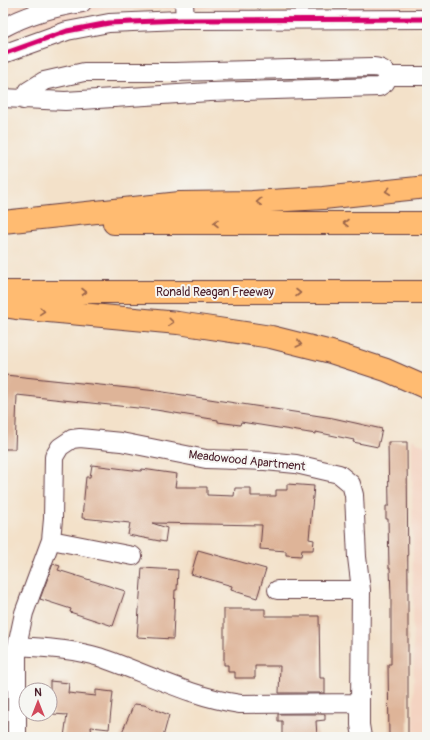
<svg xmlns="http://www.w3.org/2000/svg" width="430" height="740" viewBox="0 0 430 740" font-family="Pangolin,sans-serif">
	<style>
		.built { fill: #f4d3c1 }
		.building { fill: #deb498 }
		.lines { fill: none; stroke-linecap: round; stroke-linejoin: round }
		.minor-casing { stroke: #633c43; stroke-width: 20 }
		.highway-casing { stroke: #633c43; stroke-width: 24 }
		.minor { stroke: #fff; stroke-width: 18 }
		.highway { stroke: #ffbb71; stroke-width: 22 }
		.cycleway-casing { stroke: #f6f6f2; stroke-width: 8 }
		.cycleway { stroke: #d6006c; stroke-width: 5 }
		.oneway { stroke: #9b654a }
		.labels { text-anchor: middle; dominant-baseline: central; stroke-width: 4; stroke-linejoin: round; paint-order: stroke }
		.street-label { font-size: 12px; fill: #4a1f2b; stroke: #f6f6f2 }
	</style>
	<rect width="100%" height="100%" fill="#f6f6f2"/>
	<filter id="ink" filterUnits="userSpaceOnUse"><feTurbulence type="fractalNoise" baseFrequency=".025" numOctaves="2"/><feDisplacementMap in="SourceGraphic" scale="8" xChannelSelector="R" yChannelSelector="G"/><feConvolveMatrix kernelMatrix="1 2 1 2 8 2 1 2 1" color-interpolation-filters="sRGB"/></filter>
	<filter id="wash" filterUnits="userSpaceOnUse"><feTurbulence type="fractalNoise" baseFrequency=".012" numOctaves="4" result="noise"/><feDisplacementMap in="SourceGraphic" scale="16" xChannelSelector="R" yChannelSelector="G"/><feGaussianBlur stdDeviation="0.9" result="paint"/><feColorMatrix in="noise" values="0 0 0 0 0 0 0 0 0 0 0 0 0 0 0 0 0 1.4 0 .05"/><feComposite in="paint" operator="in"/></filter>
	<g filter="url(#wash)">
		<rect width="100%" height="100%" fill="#f3e1c9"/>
		<path class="built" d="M3 3H427V7L100 10 32 28 3 41Z
			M412 439 427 447V737H414Z"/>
		<g id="blocks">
			<path class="building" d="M5 375 157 391 333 418 382 429 378 447 353 442 354 440 316 432V434L241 422 240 425 218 422V420L156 410 17 395 15 449H3V393Z
				M388 442H407L408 596V737H389L388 664H391V596L390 568H389L388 519H386V506H389Z
				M92 465 141 471 142 469 177 474 175 487H207V495L234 496 235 488H251V496H276V490H287V484L314 486 309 539 314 540 313 550H302L301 556 286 555V551L260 549 262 525 152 523 167 528 165 542 128 535 130 523 82 518 86 477H90Z
				M198 550 266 569 257 598 231 590 232 586 191 574Z
				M53 564 60 566 58 570 125 591 113 626 70 612 71 609 40 599Z
				M142 568 178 570 177 590H175L173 639 137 637Z
				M224 609H265V616H319L320 678H325V693H279L280 666H255V678H235V672H228V665H224Z
				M50 681 69 683 68 693 96 696V690L113 692 109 729 91 727 92 737H64L67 715 53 714 54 711H50Z
				M134 704 144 705 169 715 163 737H120Z
				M278 714H325V720L316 721 317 737H282V721H278Z"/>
		</g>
	</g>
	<g filter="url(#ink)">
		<use href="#blocks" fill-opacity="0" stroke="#633c43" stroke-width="1"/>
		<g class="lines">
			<g class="minor-casing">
				<path id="minor" d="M184 3 185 20
					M3 28C28 14 54 7 82 3
					M3 54 67 31 109 23 180 20 427 19
					M389 76H427
					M3 98 65 101 210 92 379 87 385 83 389 76
					M23 100 28 91 44 81 84 72H174L373 67C381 68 384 69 389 76
					M51 540 133 556
					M277 590H361
					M17 646C44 648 73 649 99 657 146 673 191 697 240 704L360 703
					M17 737V646L24 613 51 540 53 519 54 457 60 447 72 439 80 438 121 442 206 459 265 461 296 464 339 474 351 484 354 495 357 557 361 590 360 703V725L362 737"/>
			</g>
			<g class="highway-casing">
				<path id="highway" d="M3 222 180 203 252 202 323 198 427 187
					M114 223H427
					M3 292H427
					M3 306 16 308 178 323 271 337 331 352 386 370 427 388"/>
			</g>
			<use href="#minor" class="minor"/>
			<use href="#highway" class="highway"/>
			<g class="cycleway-casing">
				<path id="cycleway" d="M3 54 67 31 109 23 180 20 427 19"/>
			</g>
			<use href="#cycleway" class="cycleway"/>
		</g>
		<defs><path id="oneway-chevron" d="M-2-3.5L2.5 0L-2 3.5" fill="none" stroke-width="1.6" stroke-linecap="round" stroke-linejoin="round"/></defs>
		<g class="oneway">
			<use href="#oneway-chevron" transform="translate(388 191) rotate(174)"/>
			<use href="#oneway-chevron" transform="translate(259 202) rotate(177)"/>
			<use href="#oneway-chevron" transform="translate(216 223) rotate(180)"/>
			<use href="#oneway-chevron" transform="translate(346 223) rotate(180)"/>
			<use href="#oneway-chevron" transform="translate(84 292)"/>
			<use href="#oneway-chevron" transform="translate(298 293)"/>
			<use href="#oneway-chevron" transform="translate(42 311) rotate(5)"/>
			<use href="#oneway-chevron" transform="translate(171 322) rotate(5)"/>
			<use href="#oneway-chevron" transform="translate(299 344) rotate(14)"/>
		</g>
	</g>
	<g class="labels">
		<g class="street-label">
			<text x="215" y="292">Ronald Reagan Freeway</text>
			<text transform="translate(247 461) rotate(6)">Meadowood Apartment</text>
		</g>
	</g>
	<rect width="430" height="740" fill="none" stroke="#f6f6f2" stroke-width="16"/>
	<g transform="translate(38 702)"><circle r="19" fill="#f6f6f2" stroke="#b1a0a2"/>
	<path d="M0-3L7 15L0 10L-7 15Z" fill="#d1495b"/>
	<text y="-6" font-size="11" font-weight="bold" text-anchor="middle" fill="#4a1f2b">N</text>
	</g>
</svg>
